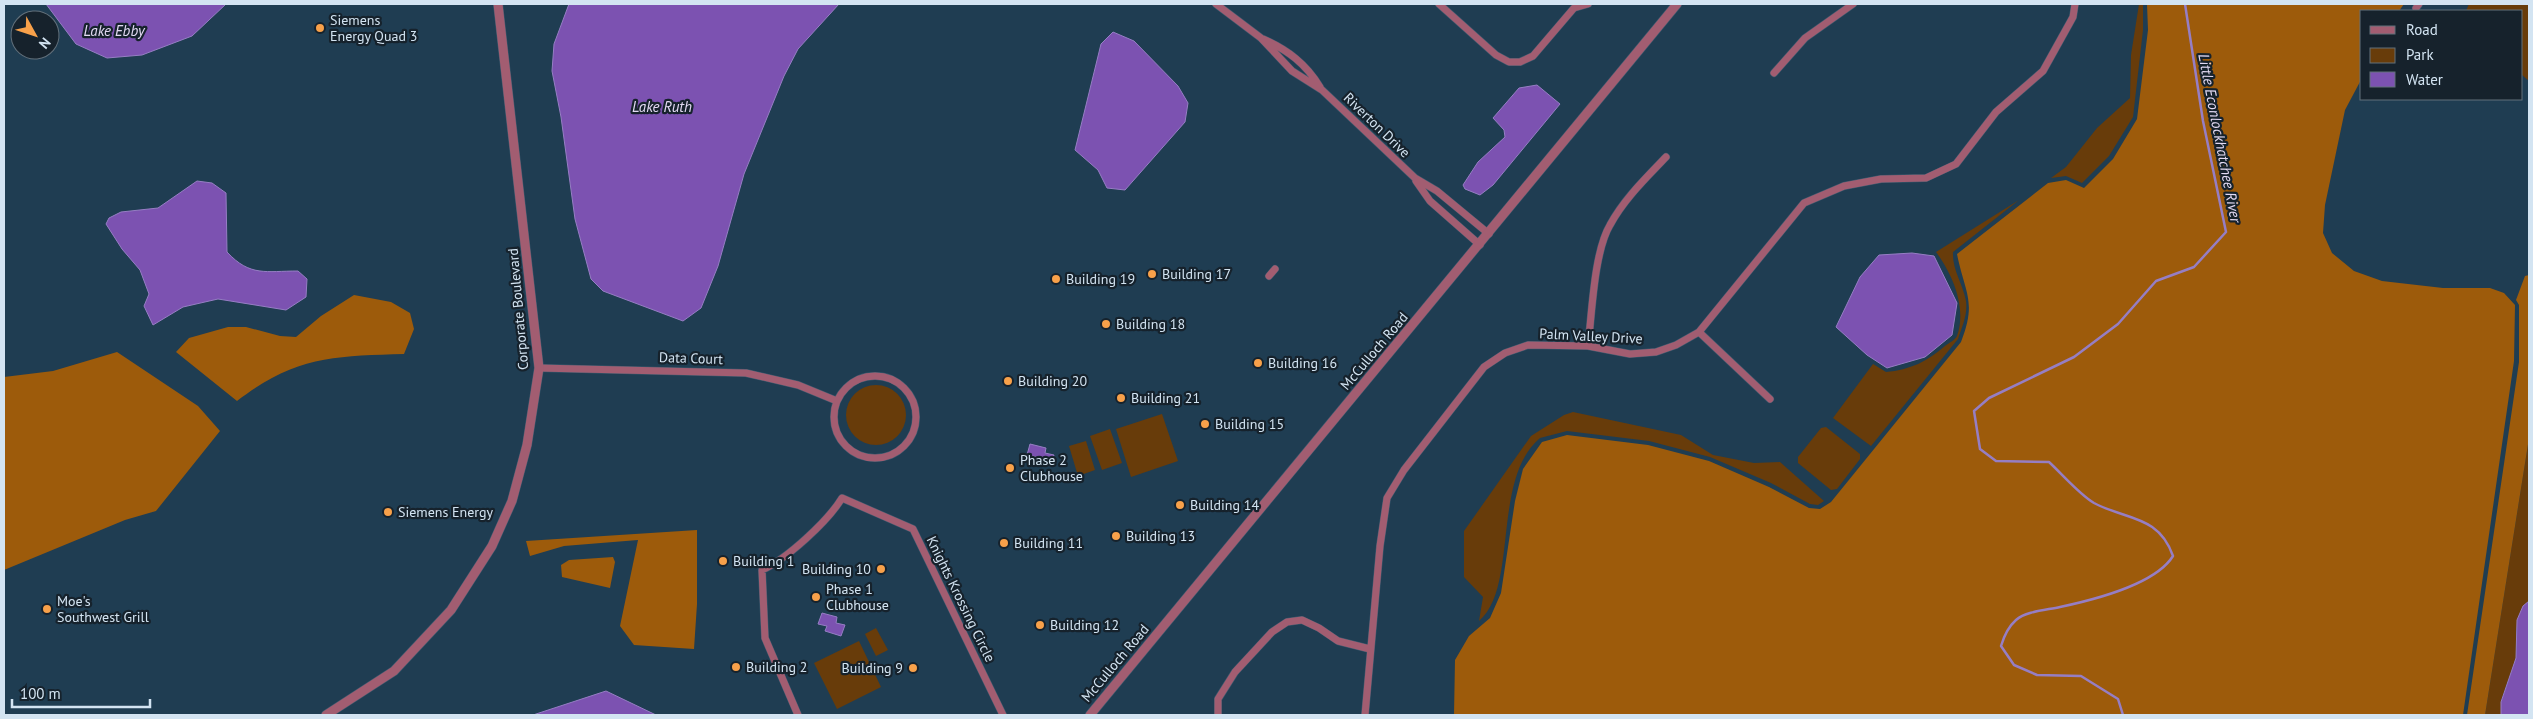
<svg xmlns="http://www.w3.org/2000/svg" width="2533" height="719" viewBox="0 0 2533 719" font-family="'PT Sans',sans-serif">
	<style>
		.green { fill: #683c0a }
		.forest { fill: #9d5b0b }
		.water { fill: #7c52b1; stroke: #967ec4 }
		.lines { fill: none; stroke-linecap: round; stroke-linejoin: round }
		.stream { stroke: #967ec4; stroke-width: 2.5 }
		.minor-casing { stroke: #3f5b6f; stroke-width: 8 }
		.tertiary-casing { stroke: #3f5b6f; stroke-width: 10 }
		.minor { stroke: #a25d71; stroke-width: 7 }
		.tertiary { stroke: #a25d71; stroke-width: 9 }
		.poi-dot { fill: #f8a14a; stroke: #16222c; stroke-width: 2 }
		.labels { text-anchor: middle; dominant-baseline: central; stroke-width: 4.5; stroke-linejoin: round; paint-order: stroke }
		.poi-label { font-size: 14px; fill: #d3e4f2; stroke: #16222c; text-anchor: start }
		.street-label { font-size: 14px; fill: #d3e4f2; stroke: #16222c }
		.water-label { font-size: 15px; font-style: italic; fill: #e3daf3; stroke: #16222c }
	</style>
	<rect width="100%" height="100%" fill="#1f3d52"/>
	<path class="green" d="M2139 4H2143V30L2133 117 2109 156 2082 183 2066 176 2051 178 2066 167 2097 128 2130 98 2131 55Z
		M2469 4H2529V81L2522 75V11H2466Z
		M2019 200 1953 252C1952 270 1963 284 1966 301 1968 314 1962 327 1958 339L1871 446 1833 418 1873 364 1886 372C1910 370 1928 361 1945 346 1949 343 1955 340 1957 336 1967 308 1953 275 1936 252Z
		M846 415a30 30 0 1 1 60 0a30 30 0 1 1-60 0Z
		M1573 412 1681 435 1713 455 1754 463 1780 462 1824 501 1818 505 1810 504 1771 483 1710 457 1649 441 1567 431 1540 438C1491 479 1519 587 1479 621L1483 597 1464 577V531L1531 436 1564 415Z
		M1162 414 1178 461 1131 477 1116 429Z
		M1826 427 1860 454V459L1837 489 1831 490 1798 463V457L1821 428Z
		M1110 429 1122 463 1102 470 1090 436Z
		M2529 438V601L2523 606 2516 631V658L2501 701V715H2485Z
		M1086 441 1095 470 1078 476 1069 446Z
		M876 628 888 650 876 656 865 634Z
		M859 641 881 687 837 709 814 663Z"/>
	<path class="forest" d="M2147 4H2404L2399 11H2362V78L2345 110 2325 205 2323 233 2332 253 2354 271 2382 281 2443 288H2490L2504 293 2515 305 2514 361 2463 715H1454L1455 660 1469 636 1490 618 1501 593 1515 501 1523 469 1542 442 1567 435 1648 445 1709 461 1769 487 1809 508 1820 509 1831 502 1961 342C1977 301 1965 294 1957 254L2048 183 2066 180 2084 188 2113 159 2137 119 2148 30Z
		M2529 275V438L2485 715H2467L2519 362V305L2516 300 2525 276Z
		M354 295 391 302 410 313 414 329 404 354C335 356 295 356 237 401L176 352 189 338 228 327H246L280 336 296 337 321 316Z
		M117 352 198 406 220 431 156 511 125 520 4 570V377L53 371Z
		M697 530V604L694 649 634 645 620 626 638 540 564 546 530 556 526 541Z
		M613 557 615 562 610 588 562 577 561 565 569 560Z"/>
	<path class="water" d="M46 4H226L192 36 142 55 107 58 76 44Z
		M569 4H839L798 49 784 76 744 174 718 266 701 308 683 321 603 291 591 279 575 219 561 117 552 71 554 44Z
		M1113 32 1134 41 1178 86 1188 103 1185 122 1125 190 1107 188 1098 170 1075 150 1101 44Z
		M1537 85 1560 104 1493 185 1480 195 1465 189 1463 185 1478 162 1505 137 1504 130 1493 118 1519 88Z
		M197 181 212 183 226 193 227 252C250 277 266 271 298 271L307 279 306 297 286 310 218 299 183 307 153 325 144 306 149 294 140 270 122 249 106 224 109 218 121 212 158 208Z
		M1912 253 1934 256 1957 303 1952 335 1925 357 1887 368 1867 355 1836 327 1860 277 1879 255Z
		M1030 444 1046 448 1045 453 1054 455 1051 466 1036 463 1037 457 1027 455Z
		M2529 601V715H2501V702L2516 658 2517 620 2523 606Z
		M822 613 837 617 836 623 845 625 841 636 825 631 827 626 818 624Z
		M606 691 656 715H533Z"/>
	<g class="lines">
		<path class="stream" d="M2123 715 2118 699 2081 676 2037 675 2014 665 2001 646C2004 636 2008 627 2016 620 2026 611 2047 610 2060 607 2093 600 2155 585 2173 556 2159 515 2126 520 2094 503 2080 495 2062 474 2049 462L1996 461 1980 449 1974 411 1989 398 2074 357 2118 324 2156 281 2194 267 2226 232 2203 121 2185 4"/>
		<g class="minor-casing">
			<path id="minor" d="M1216 4 1261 38 1292 71 1322 90 1415 178 1437 191 1489 234
				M1439 4 1496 55 1509 62H1520L1533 56 1574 8 1588 4
				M2416 8 2419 4
				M1263 39C1288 50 1306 64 1320 87
				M1774 73 1805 38 1853 4
				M1416 181 1430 201 1480 245
				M1269 276 1275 269
				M1699 332 1770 399
				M1588 346C1592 313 1594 252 1610 225 1624 199 1646 178 1666 157
				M539 368 746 373 798 385 837 401
				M834 417a41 41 0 1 1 82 0a41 41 0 1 1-82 0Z
				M798 715 765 638 762 570C787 559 828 521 842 498L913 529 1003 715
				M1218 715V699L1235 672 1272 632 1287 622 1302 620 1319 628 1338 641 1370 649
				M1365 715 1380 546 1387 498 1404 470 1484 367 1505 353 1528 345 1588 346 1630 354 1656 352 1676 345 1699 332 1804 203 1844 186 1881 179 1926 178 1956 164 1996 112 2043 71 2073 17 2075 4"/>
		</g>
		<g class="tertiary-casing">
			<path id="tertiary" d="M326 715 394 671 451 610 492 546 512 501 527 445 539 368 498 4
				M1090 715 1677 4"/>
		</g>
		<use href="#minor" class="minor"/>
		<use href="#tertiary" class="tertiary"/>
	</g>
	<g class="poi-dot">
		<circle cx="320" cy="28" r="5"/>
		<circle cx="1152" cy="274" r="5"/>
		<circle cx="1056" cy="279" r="5"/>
		<circle cx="1106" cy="324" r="5"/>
		<circle cx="1258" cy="363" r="5"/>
		<circle cx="1008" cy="381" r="5"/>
		<circle cx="1121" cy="398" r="5"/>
		<circle cx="1205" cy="424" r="5"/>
		<circle cx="1010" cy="468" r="5"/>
		<circle cx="1180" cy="505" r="5"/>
		<circle cx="388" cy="512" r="5"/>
		<circle cx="1116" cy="536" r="5"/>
		<circle cx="1004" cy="543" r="5"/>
		<circle cx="723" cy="561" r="5"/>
		<circle cx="881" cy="569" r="5"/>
		<circle cx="816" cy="597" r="5"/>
		<circle cx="47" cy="609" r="5"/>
		<circle cx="1040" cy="625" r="5"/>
		<circle cx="736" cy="667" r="5"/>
		<circle cx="913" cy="668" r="5"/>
	</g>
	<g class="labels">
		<g class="poi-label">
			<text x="330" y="20">Siemens<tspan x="330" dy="16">Energy Quad 3</tspan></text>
			<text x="1162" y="274">Building 17</text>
			<text x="1066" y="279">Building 19</text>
			<text x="1116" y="324">Building 18</text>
			<text x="1268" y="363">Building 16</text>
			<text x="1018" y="381">Building 20</text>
			<text x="1131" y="398">Building 21</text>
			<text x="1215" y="424">Building 15</text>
			<text x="1020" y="460">Phase 2<tspan x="1020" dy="16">Clubhouse</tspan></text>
			<text x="1190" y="505">Building 14</text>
			<text x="398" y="512">Siemens Energy</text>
			<text x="1126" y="536">Building 13</text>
			<text x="1014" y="543">Building 11</text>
			<text x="733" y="561">Building 1</text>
			<text x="871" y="569" text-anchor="end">Building 10</text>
			<text x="826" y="589">Phase 1<tspan x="826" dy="16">Clubhouse</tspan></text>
			<text x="57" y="601">Moe's<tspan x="57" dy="16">Southwest Grill</tspan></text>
			<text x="1050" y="625">Building 12</text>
			<text x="746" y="667">Building 2</text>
			<text x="903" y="668" text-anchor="end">Building 9</text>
		</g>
		<g class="street-label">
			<text transform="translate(1377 125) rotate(44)">Riverton Drive</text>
			<text transform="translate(518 309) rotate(-95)">Corporate Boulevard</text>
			<text transform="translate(1591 336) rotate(3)">Palm Valley Drive</text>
			<text transform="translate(1374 351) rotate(-50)">McCulloch Road</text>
			<text transform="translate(691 358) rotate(2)">Data Court</text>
			<text transform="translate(961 599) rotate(64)">Knights Krossing Circle</text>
			<text transform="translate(1115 663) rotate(-50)">McCulloch Road</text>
		</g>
		<g class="water-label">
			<text x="114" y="30">Lake Ebby</text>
			<text x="662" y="106">Lake Ruth</text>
			<text transform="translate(2220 138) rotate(79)">Little Econlockhatchee River</text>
		</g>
	</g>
	<rect width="2533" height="719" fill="none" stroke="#d3e4f2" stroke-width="10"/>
	<rect x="2360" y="10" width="162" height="90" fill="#16222c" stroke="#62707b"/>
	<rect x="2370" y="26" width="25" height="8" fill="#a25d71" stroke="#62707b"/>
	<text x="2406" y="35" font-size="15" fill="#d3e4f2">Road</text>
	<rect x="2370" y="48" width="25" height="15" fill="#683c0a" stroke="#62707b"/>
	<text x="2406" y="60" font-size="15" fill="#d3e4f2">Park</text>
	<rect x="2370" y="72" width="25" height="15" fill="#7c52b1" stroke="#62707b"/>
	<text x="2406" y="85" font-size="15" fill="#d3e4f2">Water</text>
	<g transform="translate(35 35) rotate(130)"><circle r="24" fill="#16222c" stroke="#62707b"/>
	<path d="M0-4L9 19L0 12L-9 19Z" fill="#f8a14a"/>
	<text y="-8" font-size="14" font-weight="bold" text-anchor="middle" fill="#d3e4f2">N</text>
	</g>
	<path d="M12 699v8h138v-8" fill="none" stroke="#d3e4f2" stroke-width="2.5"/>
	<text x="20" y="699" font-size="15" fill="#d3e4f2" stroke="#16222c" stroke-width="4" paint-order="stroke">100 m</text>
</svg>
